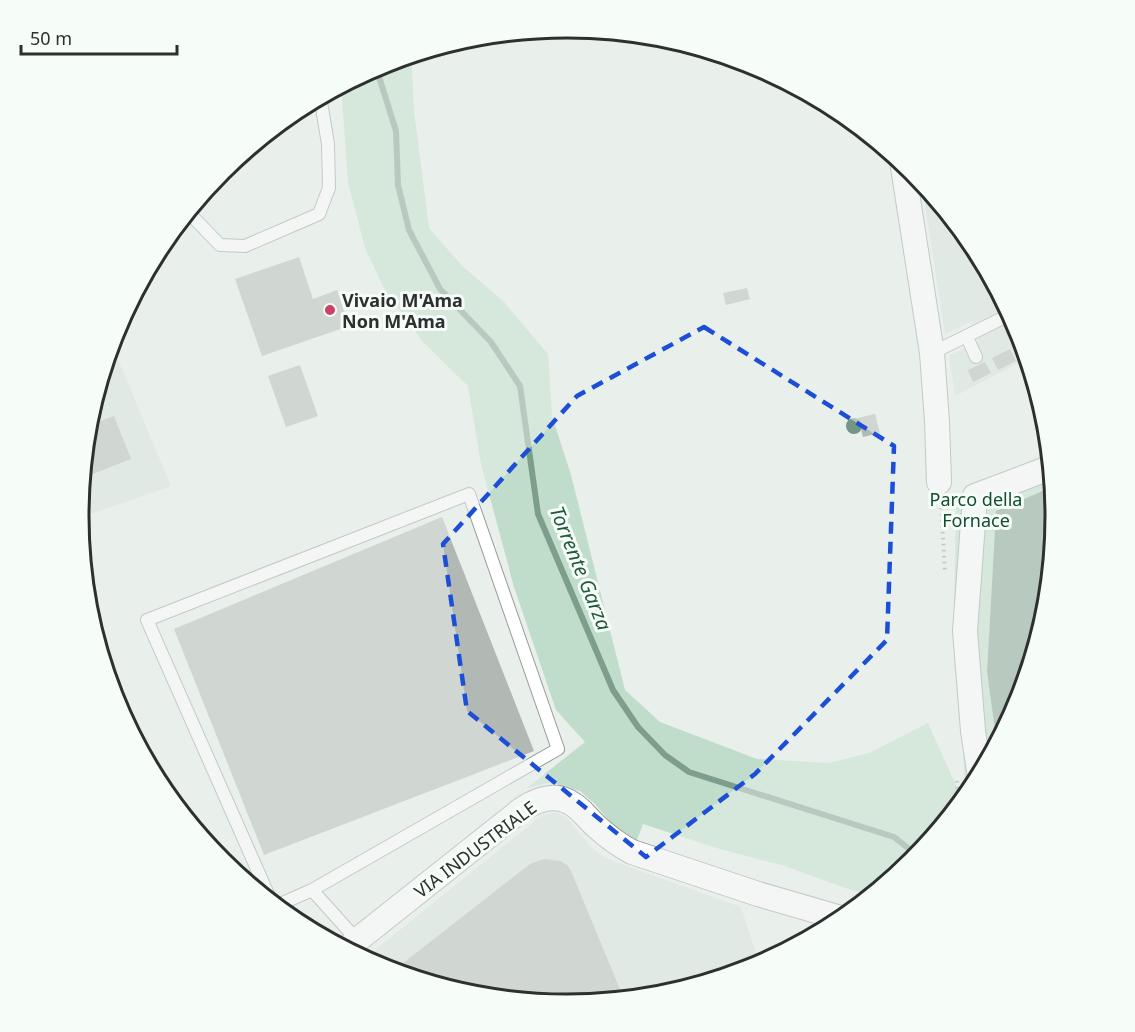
<svg xmlns="http://www.w3.org/2000/svg" width="1135" height="1032" viewBox="0 0 1135 1032" font-family="'Noto Sans',sans-serif">
	<style>
		.built { fill: #d7e3db }
		.green { fill: #bfddca }
		.water { fill: #7d9e8a }
		.lines { fill: none; stroke-linecap: round; stroke-linejoin: round }
		.stream { stroke: #7d9e8a; stroke-width: 6 }
		.building { fill: #b2b8b4 }
		.lane-casing { stroke: #979c99; stroke-width: 14 }
		.street-casing { stroke: #979c99; stroke-width: 26 }
		.path { stroke: #949996; stroke-width: 4; stroke-dasharray: 1.5 4.5; stroke-linecap: butt }
		.lane { stroke: #fff; stroke-width: 12 }
		.street { stroke: #fff; stroke-width: 24 }
		.tree { fill: #739685 }
		.marked { fill: none; stroke: #1d4ed8; stroke-width: 4.5; stroke-dasharray: 12 8; stroke-linejoin: round }
		.poi-dot { fill: #cf4067; stroke: #f6fcf8; stroke-width: 2 }
		.labels { text-anchor: middle; dominant-baseline: central; stroke-width: 6; stroke-linejoin: round; paint-order: stroke }
		.poi-label { font-size: 18px; font-weight: bold; fill: #2d302e; stroke: #f6fcf8; text-anchor: start }
		.park-label { font-size: 18px; fill: #124d31; stroke: #f6fcf8 }
		.street-label { font-size: 18px; fill: #2d302e; stroke: #f6fcf8 }
		.water-label { font-size: 20px; font-style: italic; fill: #225a3d; stroke: #f6fcf8 }
		.rim { fill: none; stroke: #2d302e; stroke-width: 3 }
	</style>
	<rect width="100%" height="100%" fill="#e9efeb"/>
	<path class="built" d="M921 180 974 245 1019 329 1028 358 955 396 949 356 979 341 970 322 945 334Z
		M111 343 171 486 79 518 88 420Z
		M551 813H559L567 818 590 846 601 855 613 861 741 907 760 965 754 968 663 996 568 1005 472 996 380 968 364 959 541 816Z"/>
	<path class="green" d="M411 55 414 111 429 228 462 266 503 301 548 354 552 416 571 475 625 690 660 722 757 759 829 763 869 753 928 723 963 801 913 862 874 894 851 890 782 865 723 850 643 824 637 840 612 824 595 804 580 791 549 783 527 788 585 742 556 710 514 587 481 464 468 386 424 343 386 292 365 248 348 182 341 85 381 64Z
		M1050 453 1054 486 996 511 987 672 997 745 974 788 966 798 954 611 956 504 965 487Z"/>
	<path class="water" d="M1054 486 1056 516 1047 612 1019 703 997 745 987 672 996 511Z"/>
	<g class="lines">
		<path class="stream" d="M376 67 396 131 398 185 409 230 440 289 491 342 520 386 538 514 613 690 638 727 665 755 689 772 894 837 918 856
			M104 665 127 725"/>
	</g>
	<path class="building" d="M299 257 313 299 337 290 349 326 262 356 235 279Z
		M747 288 750 299 726 305 723 293Z
		M1010 349 1016 361 998 370 992 358Z
		M985 362 991 373 973 382 968 370Z
		M300 365 318 416 286 427 268 376Z
		M875 414 880 433 863 437 858 418Z
		M114 416 131 459 90 475 84 461 87 426Z
		M442 517 534 751 264 855 174 629Z
		M544 859 560 861 567 865 571 871 624 999 568 1005 472 996 393 971 530 864Z"/>
	<g class="lines">
		<g class="lane-casing">
			<path id="lane" d="M188 212 220 245 245 246 319 214 329 188 328 144 320 96
				M967 337 976 357
				M932 353 1011 314
				M312 890 357 940
				M272 903 147 620 469 494 558 749 312 890 276 906"/>
		</g>
		<g class="street-casing">
			<path id="street" d="M902 161 932 353 937 421 939 482
				M980 777 973 731 965 631 975 496 1052 467
				M346 949 521 810C537 799 556 792 574 805 582 810 589 820 597 827 608 837 619 845 632 852L758 894 844 919"/>
		</g>
		<path class="path" d="M941 502 945 572
			M957 781 958 807"/>
		<use href="#lane" class="lane"/>
		<use href="#street" class="street"/>
	</g>
	<circle class="tree" cx="854" cy="426" r="8"/>
	<path d="M0 0H1135V1032H0ZM704 327 894 446 887 640 755 774 646 857 467 711 443 544 577 396Z" fill="#e9efeb" fill-opacity=".55" fill-rule="evenodd"/>
	<path class="marked" d="M704 327 894 446 887 640 755 774 646 857 467 711 443 544 577 396Z"/>
	<circle class="poi-dot" cx="330" cy="310" r="6"/>
	<g class="labels">
		<g class="poi-label">
			<text x="342" y="300">Vivaio M'Ama<tspan x="342" dy="21">Non M'Ama</tspan></text>
		</g>
		<g class="park-label">
			<text x="976" y="499">Parco della<tspan x="976" dy="21">Fornace</tspan></text>
		</g>
		<g class="street-label">
			<text transform="translate(475 849) rotate(-37)">VIA INDUSTRIALE</text>
		</g>
		<g class="water-label">
			<text transform="translate(581 568) rotate(68)">Torrente Garza</text>
		</g>
	</g>
	<path d="M0 0H1135V1032H0ZM89 516a478 478 0 1 1 956 0a478 478 0 1 1-956 0Z" fill="#f6fcf8" fill-rule="evenodd"/>
	<path class="rim" d="M89 516a478 478 0 1 1 956 0a478 478 0 1 1-956 0Z"/>
	<path d="M21 45v9h156v-9" fill="none" stroke="#2d302e" stroke-width="3"/>
	<text x="30" y="45" font-size="18" fill="#2d302e" stroke="#f6fcf8" stroke-width="4.5" paint-order="stroke">50 m</text>
</svg>
